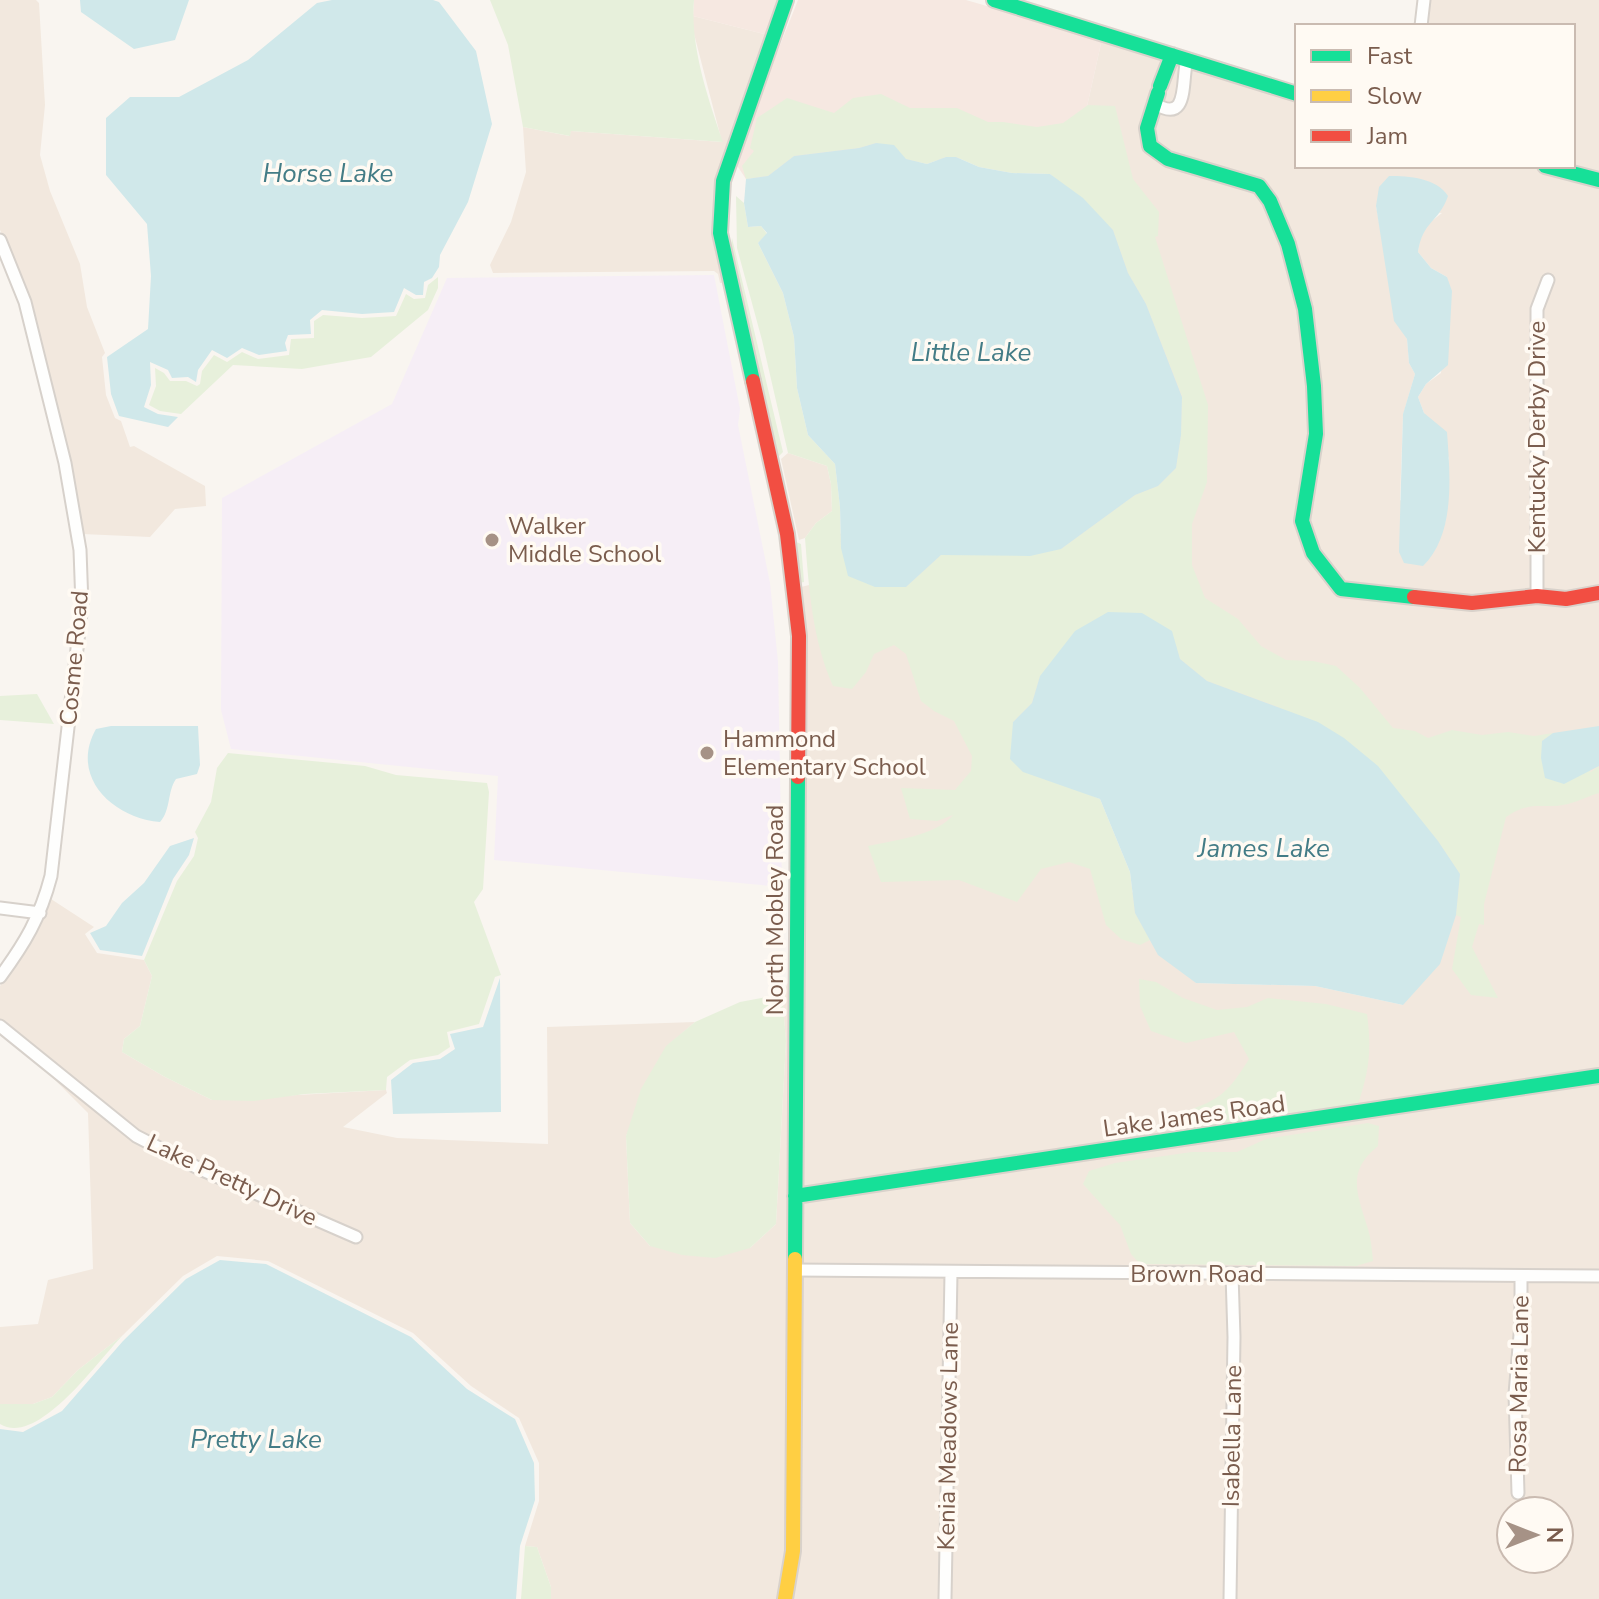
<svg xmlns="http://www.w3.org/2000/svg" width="1599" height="1599" viewBox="0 0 1599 1599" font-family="'Nunito Sans',sans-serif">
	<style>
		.residential { fill: #f2e8de; fill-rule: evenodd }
		.commercial { fill: #f6e8e1 }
		.education { fill: #f6eef6 }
		.green { fill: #e7f0db }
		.water { fill: #d0e8ea }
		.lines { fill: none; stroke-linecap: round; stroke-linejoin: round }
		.street-casing { stroke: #d7d1cb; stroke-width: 15 }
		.fast-casing { stroke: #d9d2cb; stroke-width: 18 }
		.slow-casing { stroke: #d9d2cb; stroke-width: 18 }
		.jam-casing { stroke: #d9d2cb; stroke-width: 18 }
		.street { stroke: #fefefd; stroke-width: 11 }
		.fast { stroke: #16e098; stroke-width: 14 }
		.slow { stroke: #ffcf43; stroke-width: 14 }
		.jam { stroke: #f24e42; stroke-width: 14 }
		.poi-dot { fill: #a69286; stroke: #fffaf3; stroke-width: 3 }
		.labels { text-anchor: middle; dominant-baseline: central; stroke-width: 7; stroke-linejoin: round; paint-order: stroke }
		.street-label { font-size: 24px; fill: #7a5c4d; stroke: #fffaf3 }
		.poi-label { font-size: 24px; fill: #7a5c4d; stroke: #fffaf3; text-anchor: start }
		.water-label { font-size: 26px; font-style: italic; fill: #437c86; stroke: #fffaf3 }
	</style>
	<rect width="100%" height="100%" fill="#f9f5f0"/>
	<path class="residential" d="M0 0H36L39 3 45 105 40 155 50 191 80 264 87 307 105 353 102 357 106 395 115 418 121 421 130 447 134 446 205 486 206 506 175 509 150 537 82 534 30 300 14 259 0 230Z
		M1429 0H1599V175L1564 166H1573V26H1426Z
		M693 16 768 35 718 181 726 283H720L718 274 714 271 493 273 490 265 511 222 526 172 523 127 569 136 571 131 722 142 692 26Z
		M1102 39 1297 98V166H1527L1599 186V1599H788L797 588 809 585 1078 147ZM1376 206 1442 213 1428 224 1421 234 1418 252 1431 268 1447 277 1441 373 1426 384 1418 397 1424 413 1449 458 1445 524 1400 500 1403 415 1415 374 1409 363 1407 339 1386 261ZM1013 722 1403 1005 1315 986 1196 983ZM1511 1511H1559V1559H1511Z
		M788 453 827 466 831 484 832 511 816 523 805 538 799 540 781 459Z
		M51 899 94 927 85 934 97 953 144 960 152 976 140 1026 124 1039 122 1052 165 1077 212 1100 386 1090 387 1093 343 1127 397 1138 548 1144 547 1027 695 1022 667 1046 626 1136 630 1223 650 1246 750 1248 776 1224 786 1041 782 994 791 977 787 1551 780 1599H551V1587L537 1547 525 1546 539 1501V1463L519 1418 471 1386 413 1333 268 1261 217 1256 183 1276 123 1335 78 1370 52 1397 33 1404H0V1327L38 1324 48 1280 93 1269 88 1113 45 1070 133 1140 357 1243 363 1235 292 1202 202 1165 139 1132 0 1020V986L33 940Z"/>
	<path class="commercial" d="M694 0H780L768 35 693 16Z
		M798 0H966L1102 39 1078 147 746 179 734 161Z"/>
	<path class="education" d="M714 275 740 409 738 425 770 583 778 662 782 887 494 860 498 776 231 749 221 710 222 498 392 404 447 278Z"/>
	<path class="green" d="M490 0H694C690 47 708 98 723 142L571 131 570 136 523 127 508 45Z
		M881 94 910 108H957L988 122H1003L1037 127 1063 123 1088 105 1115 106 1133 179 1159 212 1158 236 1155 237 1208 405 1207 482 1192 524V565L1205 598 1238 619 1261 646 1286 660 1313 661 1336 666 1360 688 1393 728 1415 731 1428 738 1452 730 1482 735 1508 732 1534 736 1553 733 1542 741 1591 772 1599 766V793C1589 796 1579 801 1568 804 1543 810 1532 799 1506 817L1484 904V925L1479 924 1472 947 1498 998 1471 995 1452 969 1461 917 1456 915 1460 874 1438 841 1407 806 1278 707 1207 681 1180 659 1171 631 1040 676 1032 703 1013 722 1043 779 1063 784 1100 799 1130 872 1135 913 1150 940 1140 945 1121 939 1106 925 1090 869 1069 862 1041 869 1017 902 959 880 881 882 868 846C892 841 938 835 953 815L937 821 910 819 901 788 955 790 971 771 972 756 954 721 934 711 921 701 906 654 894 645 874 654 866 672 852 689 833 686C812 638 809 589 805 538L816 523 832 511 831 484 827 466 788 453 762 340 737 248 736 196 744 203 748 227 761 226 767 234 758 243 783 293 794 337 797 388 808 435 835 464 840 507 841 548 906 587 941 555 1061 549 1135 495 1158 486 1176 468 1181 435 1182 396 1146 304 1128 273 1113 230 1050 174 1012 173 979 167 956 157H946L927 164 905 159 876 143 859 148 794 156 768 176 746 179 742 166 754 151 750 148 757 118 787 98 834 113 853 98Z
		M732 238 783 452 777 458 794 541 801 544 804 582 798 583 730 253Z
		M438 277V288L428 310 371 357 302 369 233 365 181 414 160 411 149 405 156 386 155 368 164 373 170 381H186L197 386 200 384 202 371 214 355 227 362 242 352 258 359 289 355 291 339 314 338V321L323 315 362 318 396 316 406 294 414 299 425 298 428 285Z
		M37 694 54 724 0 720V696Z
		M228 753 365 766 396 775 487 783 489 792 483 889 474 902 501 975 495 977 479 1024 447 1032 450 1047 438 1055 410 1060 387 1077 386 1090 305 1094 254 1101 212 1100 165 1077 122 1052 124 1039 140 1026 152 976 144 960 177 881 194 856 198 838 195 832 211 802 217 768Z
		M1139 979 1156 982 1183 998 1217 1010 1247 1007 1268 998 1326 1004 1367 1014C1372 1051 1369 1072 1357 1107L1313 1113 1261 1112 1211 1128 1190 1129 1184 1112C1222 1099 1228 1092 1249 1059L1234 1032 1186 1043 1151 1031 1140 1006Z
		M782 994 786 1041 776 1224 750 1248 715 1258 682 1255 650 1246 630 1223 626 1136 641 1089 666 1046 695 1022 740 1002Z
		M1368 1123 1379 1126 1378 1146C1345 1172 1358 1195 1368 1229 1371 1239 1372 1251 1373 1261L1356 1266 1140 1264 1131 1254 1120 1225 1083 1184 1089 1171 1115 1163 1192 1152H1237L1266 1139Z
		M123 1335C100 1358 38 1448 0 1424V1404H33L52 1397 78 1370Z
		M525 1546 537 1547 551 1587V1599H521Z"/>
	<path class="water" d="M80 0H189L175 40 134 49 81 12Z
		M332 0H433L439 2 476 51 492 124 468 202 440 255 439 267 432 278 424 282 423 295H416L404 288 394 312 362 314 322 310 310 320 311 334 288 335 285 343 287 351 259 355 242 348 227 358 212 350 198 370 196 382 188 377 172 378 168 370 150 362 151 385 144 407 158 414 178 417 168 427 119 416 111 394 107 357 148 329 151 276 147 224 106 175V118L130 97H179L248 60 317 3Z
		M876 143 894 145 906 159 927 164 946 157H956L979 167 1012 173 1050 174 1083 198 1113 230 1128 273 1146 304 1182 397 1181 435 1176 468 1158 486 1135 495 1061 549 1030 556 941 555 906 587H875L848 576 841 548 840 507 835 464 808 435 797 388 794 337 783 293 758 243 767 233 761 226 748 227 744 203 746 179 768 176 794 156 859 148Z
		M1389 176C1409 176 1437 178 1448 196 1438 224 1423 220 1418 252L1431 268 1447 277 1452 291 1448 365 1426 384 1418 397 1424 413 1447 432C1450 474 1456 534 1423 566L1404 563 1399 552 1403 414 1415 374 1409 363 1407 339 1394 321 1376 206 1379 187Z
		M1108 612 1142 613 1172 631 1180 659 1207 681 1318 722 1344 738 1378 766 1438 841 1460 874 1456 915 1440 964 1403 1005 1315 986 1196 983 1158 955 1135 913 1130 872 1100 799 1023 772 1010 759 1013 722 1032 703 1040 676 1075 631Z
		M111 726H198L200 765 197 774 176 779C167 792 171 810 160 822 113 818 69 777 96 729Z
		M1599 726V766L1564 784 1545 778 1541 758 1542 741 1553 733Z
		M194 838 189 855 173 879 142 956 100 950 90 933 106 926 122 903 144 883 170 846Z
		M500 978 501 1112 393 1114 391 1080 413 1063 440 1059 455 1049 450 1034 483 1027Z
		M220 1260 266 1264 411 1337 467 1389 515 1419 534 1463 535 1500 520 1546 516 1599H0V1429L23 1432 62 1411 123 1341 186 1279Z"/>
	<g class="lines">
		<g class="street-casing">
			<path id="street" d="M1421 26 1424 0
				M1154 103C1190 126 1181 79 1187 60
				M0 240 25 302 65 463 80 550 82 605 51 876C40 918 25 943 0 977
				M1537 596V309L1548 280
				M0 908 40 913
				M0 1026 136 1136 200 1169 356 1237
				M794 1270 1599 1276
				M1518 1493 1515 1394 1521 1323V1276
				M945 1599 951 1273
				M1230 1599 1234 1337 1232 1274"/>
		</g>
		<g class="fast-casing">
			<path id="fast" d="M994 0 1297 94
				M1160 86 1172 55
				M1158 93 1147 128 1150 146 1168 159 1259 186 1270 201 1288 244 1305 309 1314 386 1316 434 1302 521 1313 553 1341 589 1414 597
				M1545 166 1599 180
				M753 381 720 233 723 181 786 0
				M795 1196 1599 1076
				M795 1259 798 777"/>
		</g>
		<g class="slow-casing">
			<path id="slow" d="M785 1599 793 1551 795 1259"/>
		</g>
		<g class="jam-casing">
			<path id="jam" d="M753 381 787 534 799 636 798 777
				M1414 597 1472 603 1537 596 1566 599 1599 593"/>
		</g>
		<use href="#street" class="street"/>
		<use href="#fast" class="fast"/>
		<use href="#slow" class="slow"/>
		<use href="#jam" class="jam"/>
	</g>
	<g class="poi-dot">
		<circle cx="492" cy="540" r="8"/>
		<circle cx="707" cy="753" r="8"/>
	</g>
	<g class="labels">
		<g class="street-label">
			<text transform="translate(1537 437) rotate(-90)">Kentucky Derby Drive</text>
			<text transform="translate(74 658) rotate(-85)">Cosme Road</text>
			<text transform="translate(775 910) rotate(-90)">North Mobley Road</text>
			<text transform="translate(1194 1116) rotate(-8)">Lake James Road</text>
			<text transform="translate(232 1180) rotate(25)">Lake Pretty Drive</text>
			<text x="1197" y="1274">Brown Road</text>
			<text transform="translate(1519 1384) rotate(-89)">Rosa Maria Lane</text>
			<text transform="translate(948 1436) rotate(-89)">Kenia Meadows Lane</text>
			<text transform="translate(1232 1436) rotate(-89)">Isabella Lane</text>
		</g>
		<g class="poi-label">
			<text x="508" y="526">Walker<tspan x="508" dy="28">Middle School</tspan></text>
			<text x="723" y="739">Hammond<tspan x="723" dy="28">Elementary School</tspan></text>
		</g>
		<g class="water-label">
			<text x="328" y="173">Horse Lake</text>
			<text x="971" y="352">Little Lake</text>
			<text x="1264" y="848">James Lake</text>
			<text x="256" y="1439">Pretty Lake</text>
		</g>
	</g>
	<rect x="1295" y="24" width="280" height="144" fill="#fffaf3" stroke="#cabbb1" stroke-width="2"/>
	<rect x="1311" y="50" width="40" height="12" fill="#16e098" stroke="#cabbb1" stroke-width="2"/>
	<text x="1367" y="64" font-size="24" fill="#7a5c4d">Fast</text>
	<rect x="1311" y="90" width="40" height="12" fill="#ffcf43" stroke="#cabbb1" stroke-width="2"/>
	<text x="1367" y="104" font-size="24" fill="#7a5c4d">Slow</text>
	<rect x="1311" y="130" width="40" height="12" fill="#f24e42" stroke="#cabbb1" stroke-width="2"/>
	<text x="1367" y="144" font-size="24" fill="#7a5c4d">Jam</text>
	<g transform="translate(1535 1535) rotate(90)"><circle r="38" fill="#fffaf3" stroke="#cabbb1" stroke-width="2"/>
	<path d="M0-6L14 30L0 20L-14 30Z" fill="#a69286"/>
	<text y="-12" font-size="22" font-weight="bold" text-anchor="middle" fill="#7a5c4d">N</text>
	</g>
</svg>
